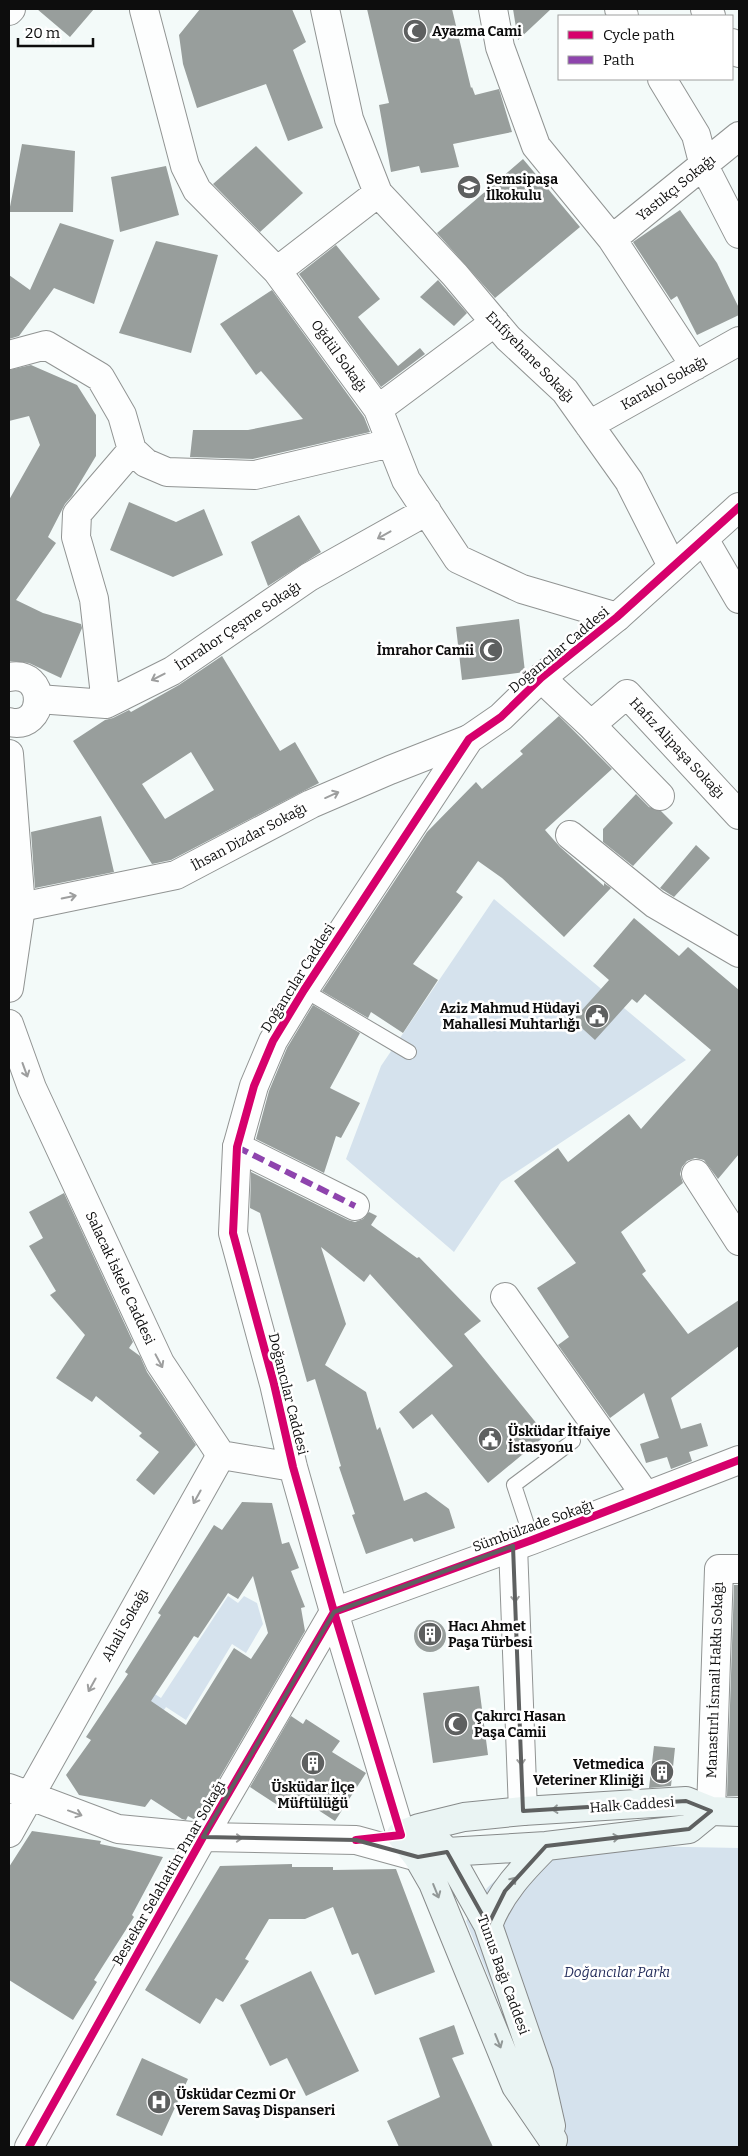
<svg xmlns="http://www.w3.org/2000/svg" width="748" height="2156" viewBox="0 0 748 2156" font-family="Bitter,serif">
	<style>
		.green { fill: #d5e2ed }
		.building { fill: #989e9c; fill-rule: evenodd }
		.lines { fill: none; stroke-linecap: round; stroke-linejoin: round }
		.service-casing { stroke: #919493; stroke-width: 16 }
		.minor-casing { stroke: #919493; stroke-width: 30 }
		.tertiary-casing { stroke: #919493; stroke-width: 30 }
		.secondary-casing { stroke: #878a8a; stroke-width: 30 }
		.service { stroke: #fdfefe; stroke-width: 14 }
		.minor { stroke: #fdfefe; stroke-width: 28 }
		.tertiary { stroke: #fdfefe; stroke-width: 28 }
		.secondary { stroke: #eaf4f3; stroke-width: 28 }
		.quiet { stroke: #8e44ad; stroke-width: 6; stroke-dasharray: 12 6; stroke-linecap: butt }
		.cycleway-casing { stroke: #fff; stroke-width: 11 }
		.cycleway { stroke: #d6006c; stroke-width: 8 }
		.oneway { stroke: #9d9e9e }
		.oneway2 { stroke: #929897 }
		.marked { fill: none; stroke: #5e6060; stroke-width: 4; stroke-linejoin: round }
		.labels { text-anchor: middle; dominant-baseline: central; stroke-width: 5; stroke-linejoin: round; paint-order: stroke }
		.poi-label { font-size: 14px; font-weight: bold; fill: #0d0d0d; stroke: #fff; text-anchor: start }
		.street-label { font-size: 14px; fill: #0d0d0d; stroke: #fff }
		.park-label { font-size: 14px; font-style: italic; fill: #262f5d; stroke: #fff }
	</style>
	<rect width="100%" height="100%" fill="#f3faf9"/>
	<path class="green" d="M494 899 686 1060 501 1182 454 1252 346 1159 381 1066Z
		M228 1596 238 1603 244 1596 257 1603 263 1624 246 1653 232 1644 186 1720 166 1707 158 1719 130 1678 161 1698Z
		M635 1846 739 1848V2147H557L466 1921 487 1888 516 1861Z"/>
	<path class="building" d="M37 9H94L70 37Z
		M200 9H292L306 42 293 50 323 128 288 141 266 84 197 108 183 64 179 35Z
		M367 9H452L471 88 472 87 475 95 499 89 512 132 453 144 459 167 421 173 419 166 391 172 379 105 389 103Z
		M513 9H551L518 40Z
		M22 144 75 151 73 212H9Z
		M256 146 303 193 260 232 213 184Z
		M523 159 580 227 495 298 437 233Z
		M166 166 179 215 120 232 111 177Z
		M680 210 717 263 739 308V315L697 335 677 296 671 300 633 242Z
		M60 223 114 240 94 304 54 288 19 336 9 339V275L30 290Z
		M156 241 218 255 191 353 119 333Z
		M336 245 380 299 358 317 370 332 398 366 420 348 425 354 381 387 299 274Z
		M438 280 467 313 454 326 420 297Z
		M272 290 364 417 370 432 253 459 190 457 193 430H248L303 419 261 371 256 375 220 324Z
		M31 365 77 385 96 415V456L72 496 65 504 48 537 56 543 16 600 43 613 81 624 82 628 61 678 29 663 9 661V500L40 445 29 416 9 421V370Z
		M129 502 176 522 204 509 223 555 173 577 110 550Z
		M299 515 321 552 268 586 251 542Z
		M519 619 525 672 462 680 456 627Z
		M222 656 280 751 295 742 319 783 171 860 152 864 73 741 105 720 113 718 129 710 131 712 179 685ZM191 752 214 790 165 819 142 784Z
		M559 716 612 769 545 830 560 847 604 886V883L611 888 564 937 502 878 478 861 456 892 463 897 413 964 438 980 403 1033 371 1012 368 1018 322 991 427 832 476 782 482 789 523 754 520 751Z
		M636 794 649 807 661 811 673 823 633 866 603 842V829Z
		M101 816 114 872 35 888 31 832Z
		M696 845 710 858 674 897 660 888Z
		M634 918 679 956 688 947 739 990V1154L718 1179 704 1160 695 1158 687 1161 682 1167 680 1174 683 1183 621 1232 646 1271 642 1274 688 1334 739 1300V1346L671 1398 681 1429 701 1423 708 1446 689 1452 692 1461 671 1469 667 1457 646 1463 640 1444 659 1438 644 1393 610 1418 558 1345 569 1337 537 1288 576 1263 514 1181 558 1148 568 1162 629 1114 641 1129 711 1050 645 994 637 1003 632 999 595 1040 573 1020 609 980 593 966Z
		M313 1005 360 1033 330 1088 360 1103 341 1138 336 1136 324 1173 256 1139 269 1091 287 1048Z
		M251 1172 348 1220 355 1222 363 1219 369 1212 377 1216 371 1225 417 1258 419 1257 481 1321 464 1334 546 1435 488 1483 432 1414 413 1429 399 1412 453 1366 370 1274 364 1282 321 1247 346 1324 325 1365 366 1392 377 1430 380 1427 404 1501 426 1492 449 1509 455 1528 414 1542 412 1538 366 1554 352 1515 355 1514 339 1467 341 1466 315 1379 307 1382 260 1213 250 1208Z
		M64 1193 133 1342 129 1348 140 1356 147 1372 196 1445 154 1495 136 1480 159 1452 139 1436 142 1433 96 1396 92 1402 56 1378 85 1335 50 1295 56 1291 29 1246 43 1238 29 1212Z
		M242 1502 272 1503 282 1544 289 1542 299 1568 291 1571 305 1607 301 1608 305 1631 195 1820 188 1816 186 1820 182 1819 151 1799 145 1807 79 1795 66 1775 91 1740 86 1737 128 1674 125 1672 161 1615 158 1613 214 1525 222 1530ZM253 1576 268 1633 251 1659 234 1648 186 1725 151 1701 194 1636 198 1638 228 1593 238 1599Z
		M734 1585H739V1796H727Z
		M414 1636a16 16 0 1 1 32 0a16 16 0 1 1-32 0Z
		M479 1686 488 1755 433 1763 423 1693Z
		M291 1716 303 1724 306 1719 340 1741 332 1752 366 1773 335 1821 292 1793 282 1808 250 1787Z
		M654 1746 675 1748 671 1786 649 1788Z
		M32 1831 101 1841 100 1844 163 1857 132 1915 134 1917 94 1980 97 1982 73 2020 9 1980V1867Z
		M292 1864V1867H333V1870L396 1869 435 1972 375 1995 358 1953 352 1955 333 1907 305 1919H269L245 1959 249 1961 223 2002 216 1998 200 2024 145 1990 220 1866Z
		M311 1971 359 2071 306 2096 287 2058 270 2066 240 2005Z
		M454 2025 464 2054 452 2058 493 2147H399L387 2121 440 2097 419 2038Z
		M142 2058 188 2079 162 2136 116 2115Z"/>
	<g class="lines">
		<g class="service-casing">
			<path id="service" d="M304 990 409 1052
				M532 1540 514 1485 573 1441"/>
		</g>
		<g class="minor-casing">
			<path id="minor" d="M493 9 500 47 536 146 612 239 695 366
				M619 9 624 16
				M705 9 711 16
				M144 10 185 166 197 190 277 271 378 409 406 480 458 559 522 589 617 617
				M9 11 11 9
				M732 43 739 53
				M662 79 696 135 704 166 739 234
				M378 193 455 275 508 338 565 391 629 481 672 566
				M612 239 739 136
				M277 271 378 193 349 119 325 9
				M9 355 46 345 100 377 122 415 132 450 146 463 167 472 255 475 391 443
				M378 409 495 322
				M589 425 739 341
				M704 539 739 599
				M541 678 591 725 660 796
				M38 699 106 704 172 671 309 577 427 511
				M106 704 94 599 76 537 77 514 132 450
				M591 725 627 694 739 815
				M570 835 655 904 739 953
				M21 907 176 875 311 804 390 770 469 739
				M237 1147 355 1206
				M696 1174 739 1241
				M505 1297 646 1496
				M513 1546 523 1811
				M9 1788 118 1829 203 1837 356 1840 418 1857
				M711 1811 719 1569H739
				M9 1833 221 1455
				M29 2147 203 1837 334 1612"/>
		</g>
		<g class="tertiary-casing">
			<path id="tertiary" d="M9 677C48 669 47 731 9 722
				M9 754 21 907 9 988
				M9 1024 32 1088 160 1363 221 1455 293 1467
				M334 1612 532 1540 739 1460
				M401 1835 334 1612 293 1467 274 1384 233 1233 237 1147 254 1086 273 1041 304 990 469 739 501 717 541 678 617 617 739 507"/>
		</g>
		<g class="secondary-casing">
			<path id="secondary" d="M419 1828 434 1839 447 1852 488 1925 539 2073 551 2126
				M431 1855 447 1852 546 1846 689 1829 711 1811
				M488 1925C500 1893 522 1870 546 1846
				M553 2140 516 2086 433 1883 418 1857 401 1835 419 1828 464 1817 523 1811 686 1801 711 1811 739 1812"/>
		</g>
		<use href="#service" class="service"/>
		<use href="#minor" class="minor"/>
		<use href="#tertiary" class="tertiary"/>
		<use href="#secondary" class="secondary"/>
		<path class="quiet" d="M237 1147 355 1206"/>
		<g class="cycleway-casing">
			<path id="cycleway" d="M356 1840 401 1835 334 1612 293 1467 274 1384 233 1233 237 1147 254 1086 273 1041 304 990 469 739 501 717 541 678 617 617 739 507
				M29 2147 203 1837 334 1612 532 1540 739 1460"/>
		</g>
		<use href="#cycleway" class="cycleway"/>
	</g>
	<defs><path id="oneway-shaft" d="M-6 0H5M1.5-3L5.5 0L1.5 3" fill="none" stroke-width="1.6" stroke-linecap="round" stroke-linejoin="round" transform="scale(1.25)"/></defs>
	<g class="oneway">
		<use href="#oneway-shaft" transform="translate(384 535) rotate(151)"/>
		<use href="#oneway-shaft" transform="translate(158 677) rotate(153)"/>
		<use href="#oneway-shaft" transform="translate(332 795) rotate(-24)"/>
		<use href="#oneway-shaft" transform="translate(69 897) rotate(-12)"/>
		<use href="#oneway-shaft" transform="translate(25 1070) rotate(70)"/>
		<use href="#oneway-shaft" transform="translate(159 1361) rotate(62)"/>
		<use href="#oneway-shaft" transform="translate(197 1497) rotate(119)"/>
		<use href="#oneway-shaft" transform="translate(515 1595) rotate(88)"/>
		<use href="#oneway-shaft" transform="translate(92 1685) rotate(119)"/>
		<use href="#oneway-shaft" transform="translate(521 1758) rotate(88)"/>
		<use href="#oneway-shaft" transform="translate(75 1813) rotate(20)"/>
		<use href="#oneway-shaft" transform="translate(235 1838) rotate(1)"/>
	</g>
	<g class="oneway2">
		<use href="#oneway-shaft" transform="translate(559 1809) rotate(176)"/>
		<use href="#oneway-shaft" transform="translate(612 1838) rotate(-7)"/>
		<use href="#oneway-shaft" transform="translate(511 1883) rotate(-51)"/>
		<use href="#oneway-shaft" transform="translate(436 1891) rotate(68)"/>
		<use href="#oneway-shaft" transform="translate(498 2041) rotate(68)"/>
	</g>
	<path class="marked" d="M513 1546 523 1811 686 1801 711 1811 689 1829 546 1846 505 1891 488 1925 447 1852 418 1857 356 1840 203 1837 334 1612Z"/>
	<defs>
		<g id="mosque-disc" transform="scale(1.25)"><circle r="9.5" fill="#5e6060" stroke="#fff"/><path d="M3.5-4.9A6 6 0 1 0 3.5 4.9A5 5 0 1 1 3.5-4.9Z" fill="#fff"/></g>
		<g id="school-disc" transform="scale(1.25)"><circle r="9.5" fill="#5e6060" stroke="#fff"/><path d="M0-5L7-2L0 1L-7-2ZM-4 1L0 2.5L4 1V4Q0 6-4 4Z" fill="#fff"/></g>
		<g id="civic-disc" transform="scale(1.25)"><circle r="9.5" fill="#5e6060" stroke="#fff"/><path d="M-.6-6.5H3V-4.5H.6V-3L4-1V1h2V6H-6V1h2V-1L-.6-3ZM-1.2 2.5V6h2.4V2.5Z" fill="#fff"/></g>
		<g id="building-disc" transform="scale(1.25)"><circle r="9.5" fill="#5e6060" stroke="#fff"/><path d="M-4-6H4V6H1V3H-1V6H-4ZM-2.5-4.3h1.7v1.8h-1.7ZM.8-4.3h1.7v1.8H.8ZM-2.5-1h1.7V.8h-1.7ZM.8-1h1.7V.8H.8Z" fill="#fff"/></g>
		<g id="hospital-disc" transform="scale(1.25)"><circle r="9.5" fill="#5e6060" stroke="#fff"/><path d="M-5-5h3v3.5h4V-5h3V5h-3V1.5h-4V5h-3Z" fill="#fff"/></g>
	</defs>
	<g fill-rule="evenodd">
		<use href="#mosque-disc" x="415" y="31"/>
		<use href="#school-disc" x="469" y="187"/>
		<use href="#mosque-disc" x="491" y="650"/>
		<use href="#civic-disc" x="597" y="1016"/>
		<use href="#civic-disc" x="490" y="1439"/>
		<use href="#building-disc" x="430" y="1634"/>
		<use href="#mosque-disc" x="456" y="1724"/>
		<use href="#building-disc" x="313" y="1763"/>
		<use href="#building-disc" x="662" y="1772"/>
		<use href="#hospital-disc" x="159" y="2102"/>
	</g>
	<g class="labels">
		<g class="poi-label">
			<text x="432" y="31">Ayazma Cami</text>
			<text x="486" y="179">Semsipaşa<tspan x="486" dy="16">İlkokulu</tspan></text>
			<text x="474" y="650" text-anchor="end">İmrahor Camii</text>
			<text x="580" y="1008" text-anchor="end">Aziz Mahmud Hüdayi<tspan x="580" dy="16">Mahallesi Muhtarlığı</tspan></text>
			<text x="508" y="1431">Üsküdar İtfaiye<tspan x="508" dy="16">İstasyonu</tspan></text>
			<text x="448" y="1626">Hacı Ahmet<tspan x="448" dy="16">Paşa Türbesi</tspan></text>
			<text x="474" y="1716">Çakırcı Hasan<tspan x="474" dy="16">Paşa Camii</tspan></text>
			<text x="644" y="1764" text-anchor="end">Vetmedica<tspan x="644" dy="16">Veteriner Kliniği</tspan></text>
			<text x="313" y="1787" text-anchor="middle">Üsküdar İlçe<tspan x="313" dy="16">Müftülüğü</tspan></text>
			<text x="176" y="2094">Üsküdar Cezmi Or<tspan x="176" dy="16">Verem Savaş Dispanseri</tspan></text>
		</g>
		<g class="street-label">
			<text transform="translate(676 188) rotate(-39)">Yastıkçı Sokağı</text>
			<text transform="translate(339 356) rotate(54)">Oğdül Sokağı</text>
			<text transform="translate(530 357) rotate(46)">Enfiyehane Sokağı</text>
			<text transform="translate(664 383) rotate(-29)">Karakol Sokağı</text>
			<text transform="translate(238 626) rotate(-34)">İmrahor Çeşme Sokağı</text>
			<text transform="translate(559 650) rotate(-40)">Doğancılar Caddesi</text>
			<text transform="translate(677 748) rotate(47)">Hafız Alipaşa Sokağı</text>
			<text transform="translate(249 837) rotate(-28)">İhsan Dizdar Sokağı</text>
			<text transform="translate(298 978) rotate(-58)">Doğancılar Caddesi</text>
			<text transform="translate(120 1278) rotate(65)">Salacak İskele Caddesi</text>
			<text transform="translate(288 1394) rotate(76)">Doğancılar Caddesi</text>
			<text transform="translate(533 1526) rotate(-20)">Sümbülzade Sokağı</text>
			<text transform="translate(125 1625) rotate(-61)">Ahali Sokağı</text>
			<text transform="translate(715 1680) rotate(-88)">Manastırlı İsmail Hakkı Sokağı</text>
			<text transform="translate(632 1805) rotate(-4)">Halk Caddesi</text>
			<text transform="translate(169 1873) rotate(-60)">Bestekar Selahattin Pınar Sokağı</text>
			<text transform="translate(503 1975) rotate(70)">Tunus Bağı Caddesi</text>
		</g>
		<g class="park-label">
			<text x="617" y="1972">Doğancılar Parkı</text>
		</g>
	</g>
	<rect width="748" height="2156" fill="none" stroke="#0d0d0d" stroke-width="20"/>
	<rect x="558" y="15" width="175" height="65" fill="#ffffff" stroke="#9e9e9e"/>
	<rect x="568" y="31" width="25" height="8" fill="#d6006c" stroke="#9e9e9e"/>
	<text x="603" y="40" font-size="15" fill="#0d0d0d">Cycle path</text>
	<rect x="568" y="56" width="25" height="8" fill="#8e44ad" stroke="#9e9e9e"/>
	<text x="603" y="65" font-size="15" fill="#0d0d0d">Path</text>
	<path d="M18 38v8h75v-8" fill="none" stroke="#0d0d0d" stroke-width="2.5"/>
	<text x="25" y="38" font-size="15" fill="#0d0d0d" stroke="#ffffff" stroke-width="4" paint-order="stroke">20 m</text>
</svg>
